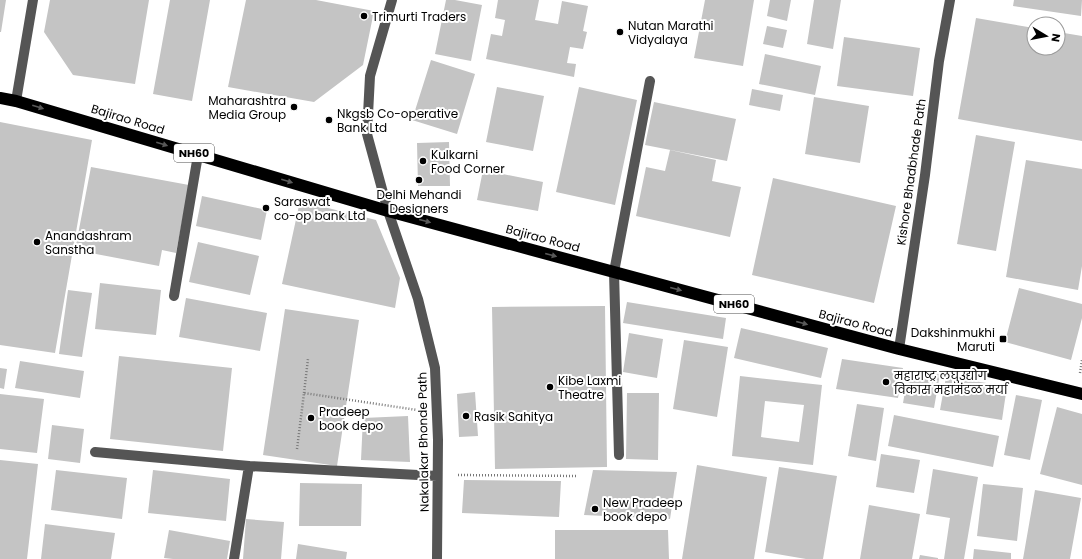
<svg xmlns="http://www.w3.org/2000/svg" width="1082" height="559" viewBox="0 0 1082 559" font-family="Poppins,'Noto Sans Devanagari',sans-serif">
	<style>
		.building { fill: #c4c4c4; fill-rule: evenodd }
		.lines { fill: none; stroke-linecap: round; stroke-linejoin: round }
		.path { stroke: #777; stroke-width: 2.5; stroke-dasharray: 1 2; stroke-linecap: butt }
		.minor { stroke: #555; stroke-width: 10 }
		.highway { stroke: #000; stroke-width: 12 }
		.oneway { fill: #595959 }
		.poi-dot { fill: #000; stroke: #fff; stroke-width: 1.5 }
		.labels { text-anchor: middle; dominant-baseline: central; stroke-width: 4; stroke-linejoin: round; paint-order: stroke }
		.shield { fill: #fff; stroke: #4c4c4c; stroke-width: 1 }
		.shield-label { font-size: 11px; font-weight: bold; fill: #000 }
		.poi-label { font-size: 12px; fill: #000; stroke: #fff; text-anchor: start }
		.street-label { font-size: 12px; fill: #000; stroke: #fff }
	</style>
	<rect width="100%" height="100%" fill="#fff"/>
	<path class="building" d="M0 0H6L1 32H0Z
		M50 0H149L135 84 73 75 44 32Z
		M170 0H210L192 101 153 94Z
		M246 0H316L374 11 363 65 314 102 228 87Z
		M446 0H455L482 5 471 61 435 54Z
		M498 0H539L535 20 558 24 562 1 588 6 583 31 587 32 583 49 570 47 567 63 576 64 574 77 486 59 491 34 502 36 505 20 495 18Z
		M705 0H754L743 66 694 58Z
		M770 0H791L787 21 767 16Z
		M814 0H841L833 49 807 44Z
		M1014 0H1082L1081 16 1013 6Z
		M976 18 1034 28V48H1058V32L1082 36V141L958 119Z
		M767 26 787 30 783 48 763 44Z
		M844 37 920 48 913 96 837 86Z
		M765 54 821 66 815 95 759 84Z
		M431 60 475 74 457 134 412 120Z
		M497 87 544 96 533 151 486 142Z
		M579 87 637 100 615 205 556 192Z
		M752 89 783 95 780 111 749 105Z
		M814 97 869 106 860 163 805 154Z
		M654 102 736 119 727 161 645 145Z
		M0 122 92 140 55 353 0 345Z
		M976 135 1015 142 996 251 957 244Z
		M449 142 450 186H418L417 143Z
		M670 150 716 160 712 181 741 187 730 237 636 216 646 167 665 171Z
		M1026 160 1082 169V266L1078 290 1006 277Z
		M91 167 189 185 176 253 162 250 159 266 75 250Z
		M483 170 543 182 538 211 477 200Z
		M773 178 896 206 874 303 752 275Z
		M202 196 267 210 261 240 196 226Z
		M300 201 376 220 400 278 395 308 282 284Z
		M198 242 259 256 250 295 189 282Z
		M100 283 161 290 156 335 95 329Z
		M1019 288 1082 304V318L1071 360 1005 342Z
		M68 290 92 293 82 357 59 354Z
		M186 298 267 313 260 351 179 337Z
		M627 302 726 318 723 339 623 323Z
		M605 306 607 467 495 469 492 307Z
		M285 309 359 320 337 466 263 455Z
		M741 328 828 348 821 378 734 358Z
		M629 333 663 339 657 378 623 372Z
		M684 340 728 347 717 417 673 409Z
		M119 356 232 368 223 451 110 439Z
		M842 359 903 368 898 398 836 389Z
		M20 361 84 371 80 398 15 388Z
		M0 368 7 369 4 389 0 388Z
		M909 369 940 374 934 408 903 403Z
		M740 376 822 385 813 465 732 456ZM765 401 804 405 799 442 761 437Z
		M946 377 1007 386 1002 420 940 410Z
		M475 392 478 436 459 437 457 394Z
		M627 393H659L658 460 626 459Z
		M0 394 44 399 37 453 0 449Z
		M1016 395 1042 400 1030 460 1004 455Z
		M857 404 884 408 876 461 848 456Z
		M1057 407 1082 414V485L1040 474Z
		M894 415 999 436 993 467 888 446Z
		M408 416 410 462 361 460 363 418Z
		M52 425 84 429 80 463 48 459Z
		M881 454 920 460 914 493 876 487Z
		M0 460 38 464 27 559H0Z
		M697 465 767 477 754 559H682Z
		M779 467 837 476 823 559H806L765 552Z
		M933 469 978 477 964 559H944L950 518 926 514Z
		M56 470 127 478 122 519 51 510Z
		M153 470 230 479 226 521 148 513Z
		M593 470 677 472 670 519 584 515Z
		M464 480 561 481 559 517 462 513Z
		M300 483 362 484 361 526H299Z
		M983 484 1023 488 1017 541 977 536Z
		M1035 490 1081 498 1070 559H1023Z
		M869 505 920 514 912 559H860Z
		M246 519 284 522 281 559H243Z
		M45 524 115 533 111 559H41Z
		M169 530 230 541 227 559H173L164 558Z
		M555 530H668L669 559H555Z
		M298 544 347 552 346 559H296Z
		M974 549 1011 553V559H973Z
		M920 555 938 558V559H919Z"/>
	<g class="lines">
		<path class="path" d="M1080 373 1082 360
			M304 393 308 359
			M297 449 304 393 417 410
			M458 475 578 476"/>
		<path class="minor" d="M392 0 370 76 367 134 388 211 418 299 435 368 438 440 437 559
			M16 101 33 0
			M174 296 198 155
			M899 349 925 175 939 61 950 0
			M95 452 249 466 437 476
			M619 455 614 272 650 81
			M234 559 249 466"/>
		<path class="highway" d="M0 98 16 101 388 211 899 349 1082 394"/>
	</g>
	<defs><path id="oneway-solid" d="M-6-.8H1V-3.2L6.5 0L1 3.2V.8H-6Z"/></defs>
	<g class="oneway">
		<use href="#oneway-solid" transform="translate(38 107) rotate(17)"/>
		<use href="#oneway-solid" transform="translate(162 144) rotate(17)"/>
		<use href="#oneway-solid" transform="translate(287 181) rotate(17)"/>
		<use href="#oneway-solid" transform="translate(425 221) rotate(15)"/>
		<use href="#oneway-solid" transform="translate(551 255) rotate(15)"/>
		<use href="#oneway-solid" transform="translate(676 289) rotate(15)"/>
		<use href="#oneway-solid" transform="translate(802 323) rotate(15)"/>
	</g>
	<g class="poi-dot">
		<circle cx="364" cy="16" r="4"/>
		<circle cx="620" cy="32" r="4"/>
		<circle cx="294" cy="107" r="4"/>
		<circle cx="329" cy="120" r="4"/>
		<circle cx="423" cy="161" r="4"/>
		<circle cx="419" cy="180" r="4"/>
		<circle cx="266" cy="208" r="4"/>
		<circle cx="37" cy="242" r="4"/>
		<rect x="999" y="335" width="8" height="8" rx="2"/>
		<circle cx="886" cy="382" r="4"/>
		<circle cx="550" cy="387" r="4"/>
		<circle cx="466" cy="416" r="4"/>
		<circle cx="311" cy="418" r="4"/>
		<circle cx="595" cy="509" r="4"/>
	</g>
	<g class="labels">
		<g class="shield">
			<rect x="174" y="144" width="40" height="18" rx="3"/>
			<rect x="714" y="295" width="40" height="18" rx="3"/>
		</g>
		<g class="shield-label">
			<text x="194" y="153">NH60</text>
			<text x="734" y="304">NH60</text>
		</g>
		<g class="poi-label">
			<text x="372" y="16">Trimurti Traders</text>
			<text x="628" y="25">Nutan Marathi<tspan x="628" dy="14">Vidyalaya</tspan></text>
			<text x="286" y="100" text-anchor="end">Maharashtra<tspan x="286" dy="14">Media Group</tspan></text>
			<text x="337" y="113">Nkgsb Co-operative<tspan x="337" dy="14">Bank Ltd</tspan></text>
			<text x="431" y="154">Kulkarni<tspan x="431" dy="14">Food Corner</tspan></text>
			<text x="419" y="194" text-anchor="middle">Delhi Mehandi<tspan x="419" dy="14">Designers</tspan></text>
			<text x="274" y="201">Saraswat<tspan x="274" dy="14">co-op bank Ltd</tspan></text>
			<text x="45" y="235">Anandashram<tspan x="45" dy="14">Sanstha</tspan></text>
			<text x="995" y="332" text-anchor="end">Dakshinmukhi<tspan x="995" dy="14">Maruti</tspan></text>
			<text x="894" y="375">महाराष्ट्र लघुउद्योग<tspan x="894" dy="14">विकास महामंडळ मर्या</tspan></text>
			<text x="558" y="380">Kibe Laxmi<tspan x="558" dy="14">Theatre</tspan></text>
			<text x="319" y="411">Pradeep<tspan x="319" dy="14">book depo</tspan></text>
			<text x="474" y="416">Rasik Sahitya</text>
			<text x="603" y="502">New Pradeep<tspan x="603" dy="14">book depo</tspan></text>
		</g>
		<g class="street-label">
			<text transform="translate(128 119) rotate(17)">Bajirao Road</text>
			<text transform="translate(911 172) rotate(-82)">Kishore Bhadbhade Path</text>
			<text transform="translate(543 238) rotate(15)">Bajirao Road</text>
			<text transform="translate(856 323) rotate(15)">Bajirao Road</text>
			<text transform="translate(423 442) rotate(-91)">Nakalakar Bhonde Path</text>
		</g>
	</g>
	<g transform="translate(1046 36) rotate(100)"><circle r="19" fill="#ffffff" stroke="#999999"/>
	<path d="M0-3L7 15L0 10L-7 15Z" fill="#000000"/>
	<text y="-6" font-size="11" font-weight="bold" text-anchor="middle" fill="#000000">N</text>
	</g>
</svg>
